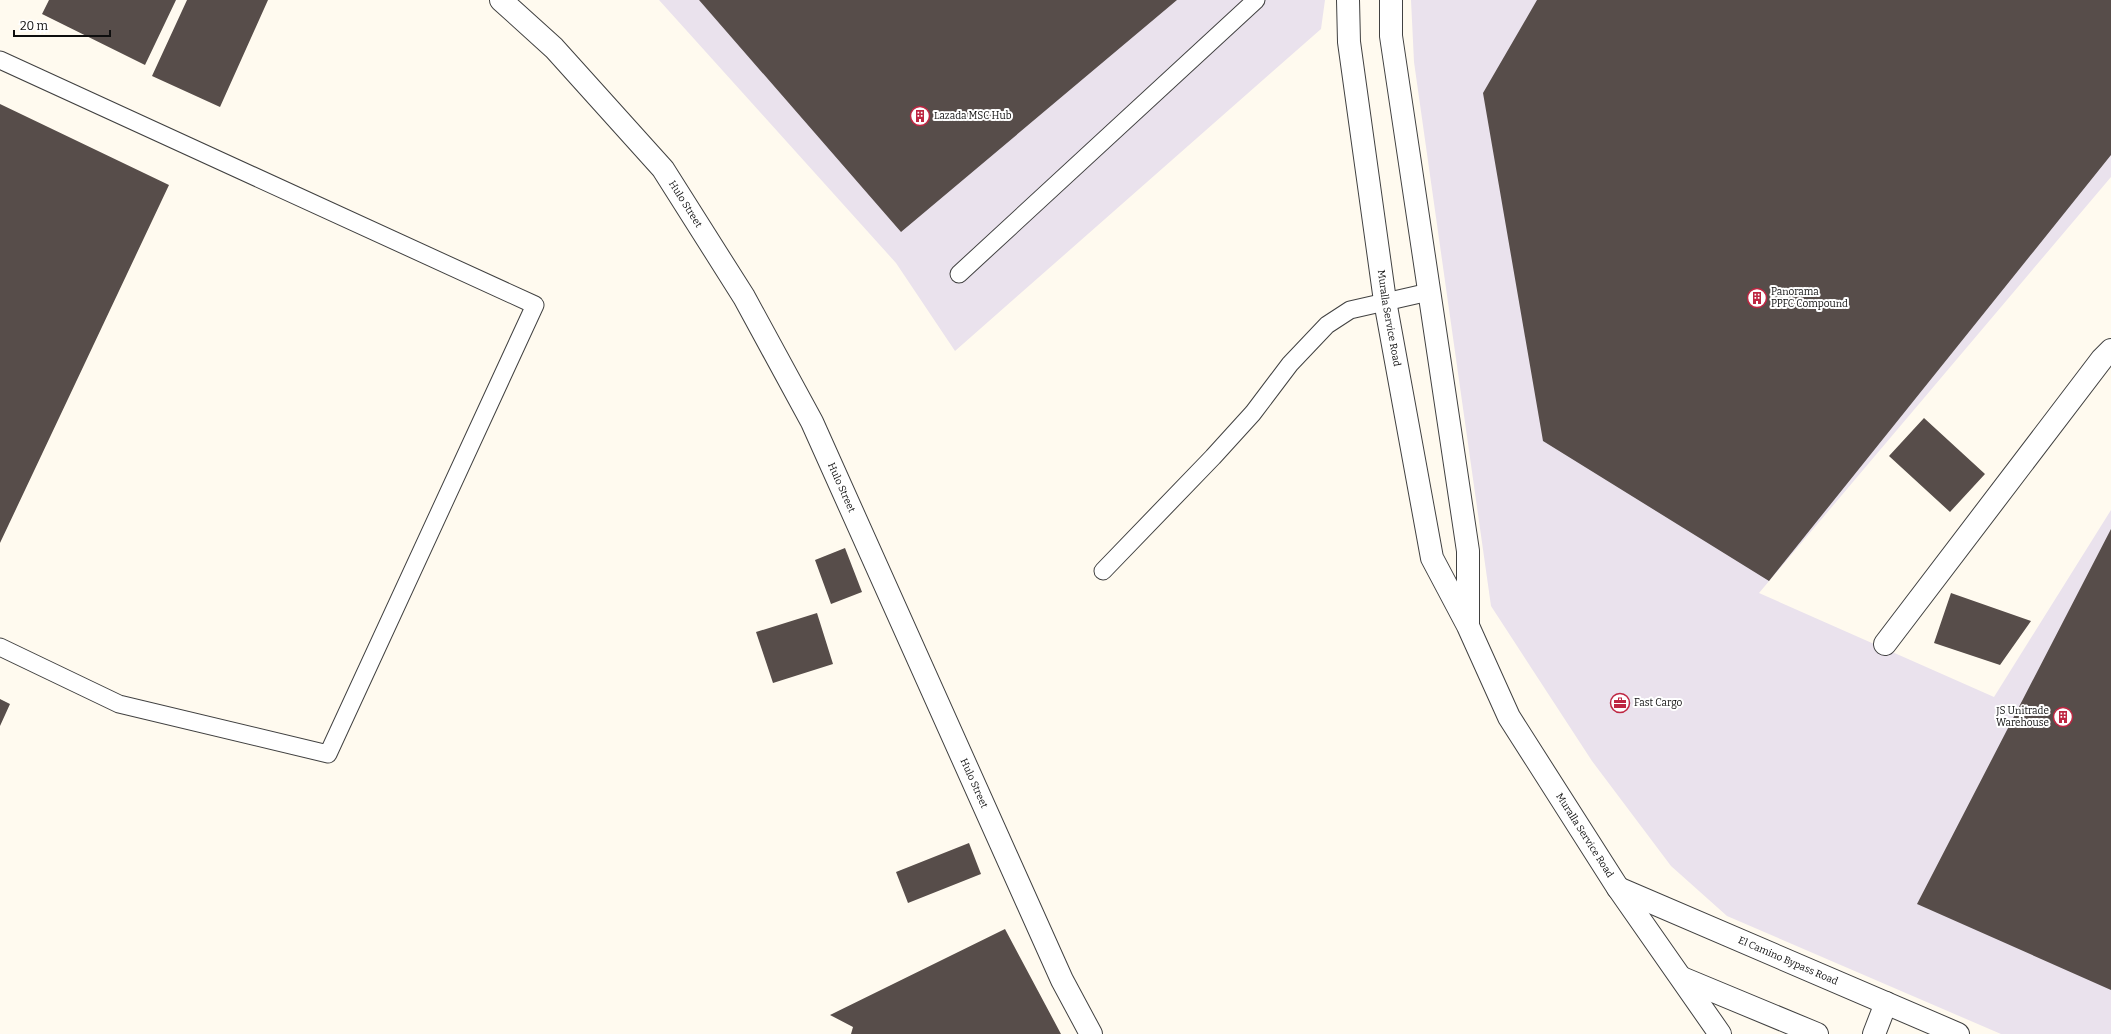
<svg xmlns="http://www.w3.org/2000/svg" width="2111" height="1034" viewBox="0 0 2111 1034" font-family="Bitter,serif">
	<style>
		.industrial { fill: #eae2ed }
		.building { fill: #574d4a }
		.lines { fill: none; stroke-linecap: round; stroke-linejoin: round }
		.service-casing { stroke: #414141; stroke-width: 19 }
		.minor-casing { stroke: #414141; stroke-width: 24 }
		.tertiary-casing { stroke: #414141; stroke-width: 24 }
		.service { stroke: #fff; stroke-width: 17 }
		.minor { stroke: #fff; stroke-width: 22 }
		.tertiary { stroke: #fff; stroke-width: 22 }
		.labels { text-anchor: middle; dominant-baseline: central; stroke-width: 4; stroke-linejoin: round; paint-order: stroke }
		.poi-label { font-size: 10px; fill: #0e0e0e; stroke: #fff; text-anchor: start }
		.street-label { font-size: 10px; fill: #0e0e0e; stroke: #fff }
	</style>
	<rect width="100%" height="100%" fill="#fffaef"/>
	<path class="industrial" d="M659 0H1325L1321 29 955 351 896 263Z
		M1411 0H2111V177L1759 593 1994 697 2111 510V1034H2001L1727 916 1671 866 1592 761 1491 606 1414 62Z"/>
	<path class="building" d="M49 0H176L145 65 42 14Z
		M187 0H268L220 107 152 76Z
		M699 0H1177L901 232Z
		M1537 0H2111V155L1769 581 1543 441 1483 93Z
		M0 104 169 185 0 543Z
		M1924 418 1985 474 1950 512 1889 456Z
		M2111 529V990L1917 904Z
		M845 548 862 592 831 604 815 560Z
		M1951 593 2031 621 2000 665 1934 643Z
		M817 613 833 664 773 683 756 632Z
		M0 699 10 704 0 726Z
		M969 843 981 874 908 903 896 872Z
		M1005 929 1061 1034H851L853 1027 830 1015Z"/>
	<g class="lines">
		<g class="service-casing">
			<path id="service" d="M0 60 535 305 328 754 119 704 0 647
				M959 274 1256 0
				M1103 571 1213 457 1253 413 1290 364 1327 325 1350 310 1429 292"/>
		</g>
		<g class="minor-casing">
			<path id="minor" d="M1885 644 2102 359 2111 350"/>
		</g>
		<g class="tertiary-casing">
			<g id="tertiary">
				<path id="s1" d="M501 0 554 48 663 169 744 297 812 422 1062 980 1091 1034"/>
				<path id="s2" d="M1348 0 1349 42 1385 301 1432 558 1468 626 1509 717 1618 888 1720 1034"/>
				<path d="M1391 0V36L1468 551V623"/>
				<path id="s3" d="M1618 888 1958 1034"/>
				<path d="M1682 978 1817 1034"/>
				<path d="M1874 1034 1886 1003"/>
			</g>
		</g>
		<use href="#service" class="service"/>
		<use href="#minor" class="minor"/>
		<use href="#tertiary" class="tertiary"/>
	</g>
	<defs>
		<g id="building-ring" transform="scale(1)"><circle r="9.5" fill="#fff" stroke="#be2642" stroke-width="1.5"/><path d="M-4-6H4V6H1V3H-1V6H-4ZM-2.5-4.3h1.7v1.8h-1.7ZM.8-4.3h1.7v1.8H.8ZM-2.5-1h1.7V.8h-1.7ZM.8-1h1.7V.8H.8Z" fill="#be2642"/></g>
		<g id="office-ring" transform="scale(1)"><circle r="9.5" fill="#fff" stroke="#be2642" stroke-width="1.5"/><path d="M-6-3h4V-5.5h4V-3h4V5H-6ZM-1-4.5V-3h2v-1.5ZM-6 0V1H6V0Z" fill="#be2642"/></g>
	</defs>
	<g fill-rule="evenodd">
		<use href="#building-ring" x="920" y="116"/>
		<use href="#building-ring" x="1757" y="298"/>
		<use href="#office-ring" x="1620" y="703"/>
		<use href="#building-ring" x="2063" y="717"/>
	</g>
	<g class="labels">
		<g class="poi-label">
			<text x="934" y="116">Lazada MSC Hub</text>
			<text x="1771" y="292">Panorama<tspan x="1771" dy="12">PPFC Compound</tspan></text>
			<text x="1634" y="703">Fast Cargo</text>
			<text x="2049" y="711" text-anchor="end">JS Unitrade<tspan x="2049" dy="12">Warehouse</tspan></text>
		</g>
		<g class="street-label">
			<text stroke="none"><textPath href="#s1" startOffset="276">Hulo Street</textPath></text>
			<text stroke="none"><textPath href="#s2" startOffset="321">Muralla Service Road</textPath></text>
			<text stroke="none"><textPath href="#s1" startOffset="600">Hulo Street</textPath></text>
			<text stroke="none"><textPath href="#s1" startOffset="924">Hulo Street</textPath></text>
			<text stroke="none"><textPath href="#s2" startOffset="882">Muralla Service Road</textPath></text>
			<text stroke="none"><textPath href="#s3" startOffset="185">El Camino Bypass Road</textPath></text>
		</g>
	</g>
	<path d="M14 30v6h96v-6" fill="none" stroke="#0e0e0e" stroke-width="2"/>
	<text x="20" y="30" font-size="12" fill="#0e0e0e" stroke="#ffffff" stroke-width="3" paint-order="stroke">20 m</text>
</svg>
